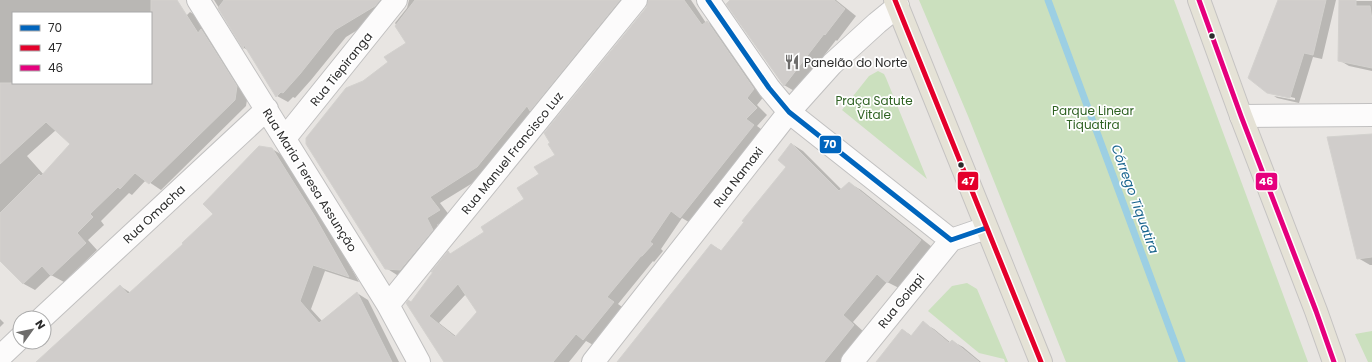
<svg xmlns="http://www.w3.org/2000/svg" width="1372" height="362" viewBox="0 0 1372 362" font-family="Poppins,sans-serif">
	<style>
		.green { fill: #cbe0be }
		.shadow { fill: #0003; fill-rule: evenodd }
		.lines { fill: none; stroke-linecap: round; stroke-linejoin: round }
		.stream { stroke: #9ccfe3; stroke-width: 7 }
		.building { fill: #d0cdcb; stroke: #d3d1ce; fill-rule: evenodd }
		.minor-casing { stroke: #c1c0c0; stroke-width: 24 }
		.major-casing { stroke: #c5c3c2; stroke-width: 24 }
		.minor { stroke: #fcfbfb; stroke-width: 22 }
		.major { stroke: #e5e2d6; stroke-width: 22 }
		.bus-1-casing { stroke: #fff; stroke-width: 8 }
		.bus-2-casing { stroke: #fff; stroke-width: 8 }
		.bus-3-casing { stroke: #fff; stroke-width: 8 }
		.bus-1 { stroke: #0065bd; stroke-width: 5 }
		.bus-2 { stroke: #e4002b; stroke-width: 5 }
		.bus-3 { stroke: #e5007d; stroke-width: 5 }
		.bus-dot { fill: #2b2b2b; stroke: #fff; stroke-width: 1.5 }
		.labels { text-anchor: middle; dominant-baseline: central; stroke-width: 3.5; stroke-linejoin: round; paint-order: stroke }
		.poi-label { font-size: 12px; fill: #2b2b2b; stroke: #fff; text-anchor: start }
		.street-label { font-size: 12px; fill: #2b2b2b; stroke: #fff }
		.park-label { font-size: 12px; fill: #2e6122; stroke: #fff }
		.water-label { font-size: 13px; font-style: italic; fill: #1b668f; stroke: #fff }
		.line-badge { stroke: #fff; stroke-width: 1.5 }
		.badge-label { font-size: 11px; text-anchor: middle; font-weight: bold; fill: #fff }
	</style>
	<rect width="100%" height="100%" fill="#e8e5e2"/>
	<path class="green" d="M919 0H1174L1308 362H1066L968 116Z
		M878 71 884 74 886 78 927 179 842 110 869 76Z
		M967 283 977 289 1008 362H1005L1004 359 979 353 928 311 952 286Z
		M1372 331V362H1368L1355 334Z"/>
	<path class="shadow" d="M0 0H171L186 16 190 12 202 19 248 94 246 106 161 190 146 180 132 195 129 193 101 221 104 225 88 240 97 250 64 282 51 275 35 290 24 284 0 259ZM13 13H151V83H13ZM56 130 71 144 44 175 27 156Z
		M214 0H396L387 12 346 37 311 80 295 98 293 97 288 102 277 96 248 50 244 48Z
		M409 0H637L489 173 440 203 450 216 437 225 444 237 412 276 397 275 386 268 363 82 389 62 407 43 395 23 407 8Z
		M662 0H691L706 23 707 22 718 28 765 95 757 105 767 115 757 126 765 132 692 224 682 218 661 249 663 251 654 262 653 261 618 304 625 309 595 346 586 341 569 362H445L411 303 434 273 432 272 448 252 452 255 486 233 525 199 540 175 556 155ZM466 294 479 312 457 337 439 323Z
		M732 0H836L856 16 837 41 836 40 796 92 784 85 727 4Z
		M1279 0H1336L1322 59 1313 57 1299 103 1277 98 1274 96 1295 100V98L1268 92Z
		M1340 1H1372V71L1349 66 1339 60Z
		M1372 135V265H1370L1358 258Z
		M792 144 803 151 842 190 849 183 861 190 932 247 899 288 887 282 853 322 864 332 840 362H619L712 245 722 251 787 167Z
		M272 149 284 156 326 223 359 282 325 271 311 309 322 321 357 293 368 300 399 362H38L120 286 131 293 185 244 215 214Z
		M0 319 4 323 0 327Z
		M923 323 934 329 951 343 952 341 963 347 981 362H877L903 330 912 336Z"/>
	<g class="lines">
		<path class="stream" d="M1048 0 1182 362"/>
	</g>
	<path class="building" d="M151 0H177L198 33 201 29 237 86 235 100 149 184 135 173 120 189 118 187 90 214 93 217 77 233 86 243 51 276 42 266 23 284 0 261V213L39 174 41 176 70 144 46 122 0 164V83H151Z
		M224 0H380L375 6 335 30 300 74 283 93 281 92 276 97 244 45 243 49 218 8Z
		M415 0H620L530 111 527 106 477 167 430 197 440 210 427 218 433 230 400 270 385 269 306 144V138L346 88 363 81 388 62 384 57 406 43 395 26Z
		M648 0H684L702 25 707 21 754 89 747 98 757 108 746 119 754 125 680 218 671 211 650 242 653 244 642 256H641L607 297 614 302 583 340 576 334 553 362H444L406 303 408 300 411 302 433 272H431L448 251 450 254 484 232 481 227 524 199 517 188 539 174 534 167 555 155 548 144 550 143 544 133 646 8ZM458 284 477 312 455 337 429 316Z
		M730 0H834L845 9 825 35 824 34 784 86 726 4Z
		M1278 0H1326L1313 55 1304 53 1290 98 1267 93 1248 78Z
		M1339 0H1356V6H1370L1372 20V68L1338 61Z
		M1372 134V257L1357 259 1327 137Z
		M791 143 839 191 849 182 921 240 887 283 877 274 843 315 854 325 824 362H617L711 244 721 251 744 222 742 221 786 167 778 160Z
		M259 146 272 148 314 215 349 277 313 265 300 301 319 323 357 292 392 362H36L120 285 128 294 183 244 182 243 213 214 203 204Z
		M923 321 949 343 952 340 979 362H876L902 329 911 336Z"/>
	<g class="lines">
		<g class="minor-casing">
			<path id="minor" d="M198 0 388 305 419 362
				M708 0 769 88 789 112 951 240 986 228
				M1241 116 1372 115
				M285 138 396 0
				M388 305 636 0
				M42 318 267 109
				M0 357 20 338
				M593 362 789 112 832 64 877 23 898 6
				M852 362 951 240"/>
		</g>
		<g class="major-casing">
			<path id="major" d="M895 0 1041 362
				M1199 0 1241 116 1316 311 1334 362"/>
		</g>
		<use href="#minor" class="minor"/>
		<use href="#major" class="major"/>
		<g class="bus-1-casing">
			<path id="bus-1" d="M708 0 769 88 789 112 951 240 986 228"/>
		</g>
		<g class="bus-2-casing">
			<path id="bus-2" d="M895 0 1041 362"/>
		</g>
		<g class="bus-3-casing">
			<path id="bus-3" d="M1199 0 1241 116 1316 311 1334 362"/>
		</g>
		<use href="#bus-1" class="bus-1"/>
		<use href="#bus-2" class="bus-2"/>
		<use href="#bus-3" class="bus-3"/>
	</g>
	<defs>
		<g id="restaurant-bare" transform="scale(1.2)"><path d="M-5-6h1v4h1v-4h1v4h1v-4h1v5L-1.5 .5V6h-2V.5L-5-1ZM5-6V6H3V1.5H1.5Q1.5-4 5-6Z" fill="#6d6c6b" stroke="#fff" stroke-width="2.5" paint-order="stroke"/></g>
	</defs>
	<g fill-rule="evenodd">
		<use href="#restaurant-bare" x="792" y="62"/>
	</g>
	<g class="bus-dot">
		<circle cx="1212" cy="36" r="3.5"/>
		<circle cx="961" cy="165" r="3.5"/>
	</g>
	<g class="labels">
		<g class="poi-label">
			<text x="804" y="62">Panelão do Norte</text>
		</g>
		<g class="street-label">
			<text transform="translate(341 69) rotate(-51)">Rua Tiepiranga</text>
			<text transform="translate(512 153) rotate(-51)">Rua Manuel Francisco Luz</text>
			<text transform="translate(738 177) rotate(-52)">Rua Namaxi</text>
			<text transform="translate(310 180) rotate(58)">Rua Maria Teresa Assunção</text>
			<text transform="translate(154 214) rotate(-43)">Rua Omacha</text>
			<text transform="translate(901 301) rotate(-51)">Rua Goiapi</text>
		</g>
		<g class="park-label">
			<text x="874" y="100">Praça Satute<tspan x="874" dy="14">Vitale</tspan></text>
			<text x="1093" y="110">Parque Linear<tspan x="1093" dy="14">Tiquatira</tspan></text>
		</g>
		<g class="water-label">
			<text transform="translate(1135 199) rotate(70)">Córrego Tiquatira</text>
		</g>
	</g>
	<g class="line-badge">
		<rect x="819" y="135" width="23" height="19" rx="4" fill="#0065bd"/>
		<rect x="957" y="171" width="22" height="20" rx="4" fill="#e4002b"/>
		<rect x="1255" y="172" width="23" height="19" rx="4" fill="#e5007d"/>
	</g>
	<g class="badge-label">
		<text x="830" y="148">70</text>
		<text x="968" y="185">47</text>
		<text x="1266" y="185">46</text>
	</g>
	<rect x="12" y="12" width="140" height="72" fill="#ffffff" stroke="#aaaaaa"/>
	<rect x="20" y="25" width="20" height="6" fill="#0065bd" stroke="#aaaaaa"/>
	<text x="48" y="32" font-size="12" fill="#2b2b2b">70</text>
	<rect x="20" y="45" width="20" height="6" fill="#e4002b" stroke="#aaaaaa"/>
	<text x="48" y="52" font-size="12" fill="#2b2b2b">47</text>
	<rect x="20" y="65" width="20" height="6" fill="#e5007d" stroke="#aaaaaa"/>
	<text x="48" y="72" font-size="12" fill="#2b2b2b">46</text>
	<g transform="translate(32 330) rotate(57)"><circle r="19" fill="#ffffff" stroke="#aaaaaa"/>
	<path d="M0-3L7 15L0 10L-7 15Z" fill="#6d6c6b"/>
	<text y="-6" font-size="11" font-weight="bold" text-anchor="middle" fill="#2b2b2b">N</text>
	</g>
</svg>
